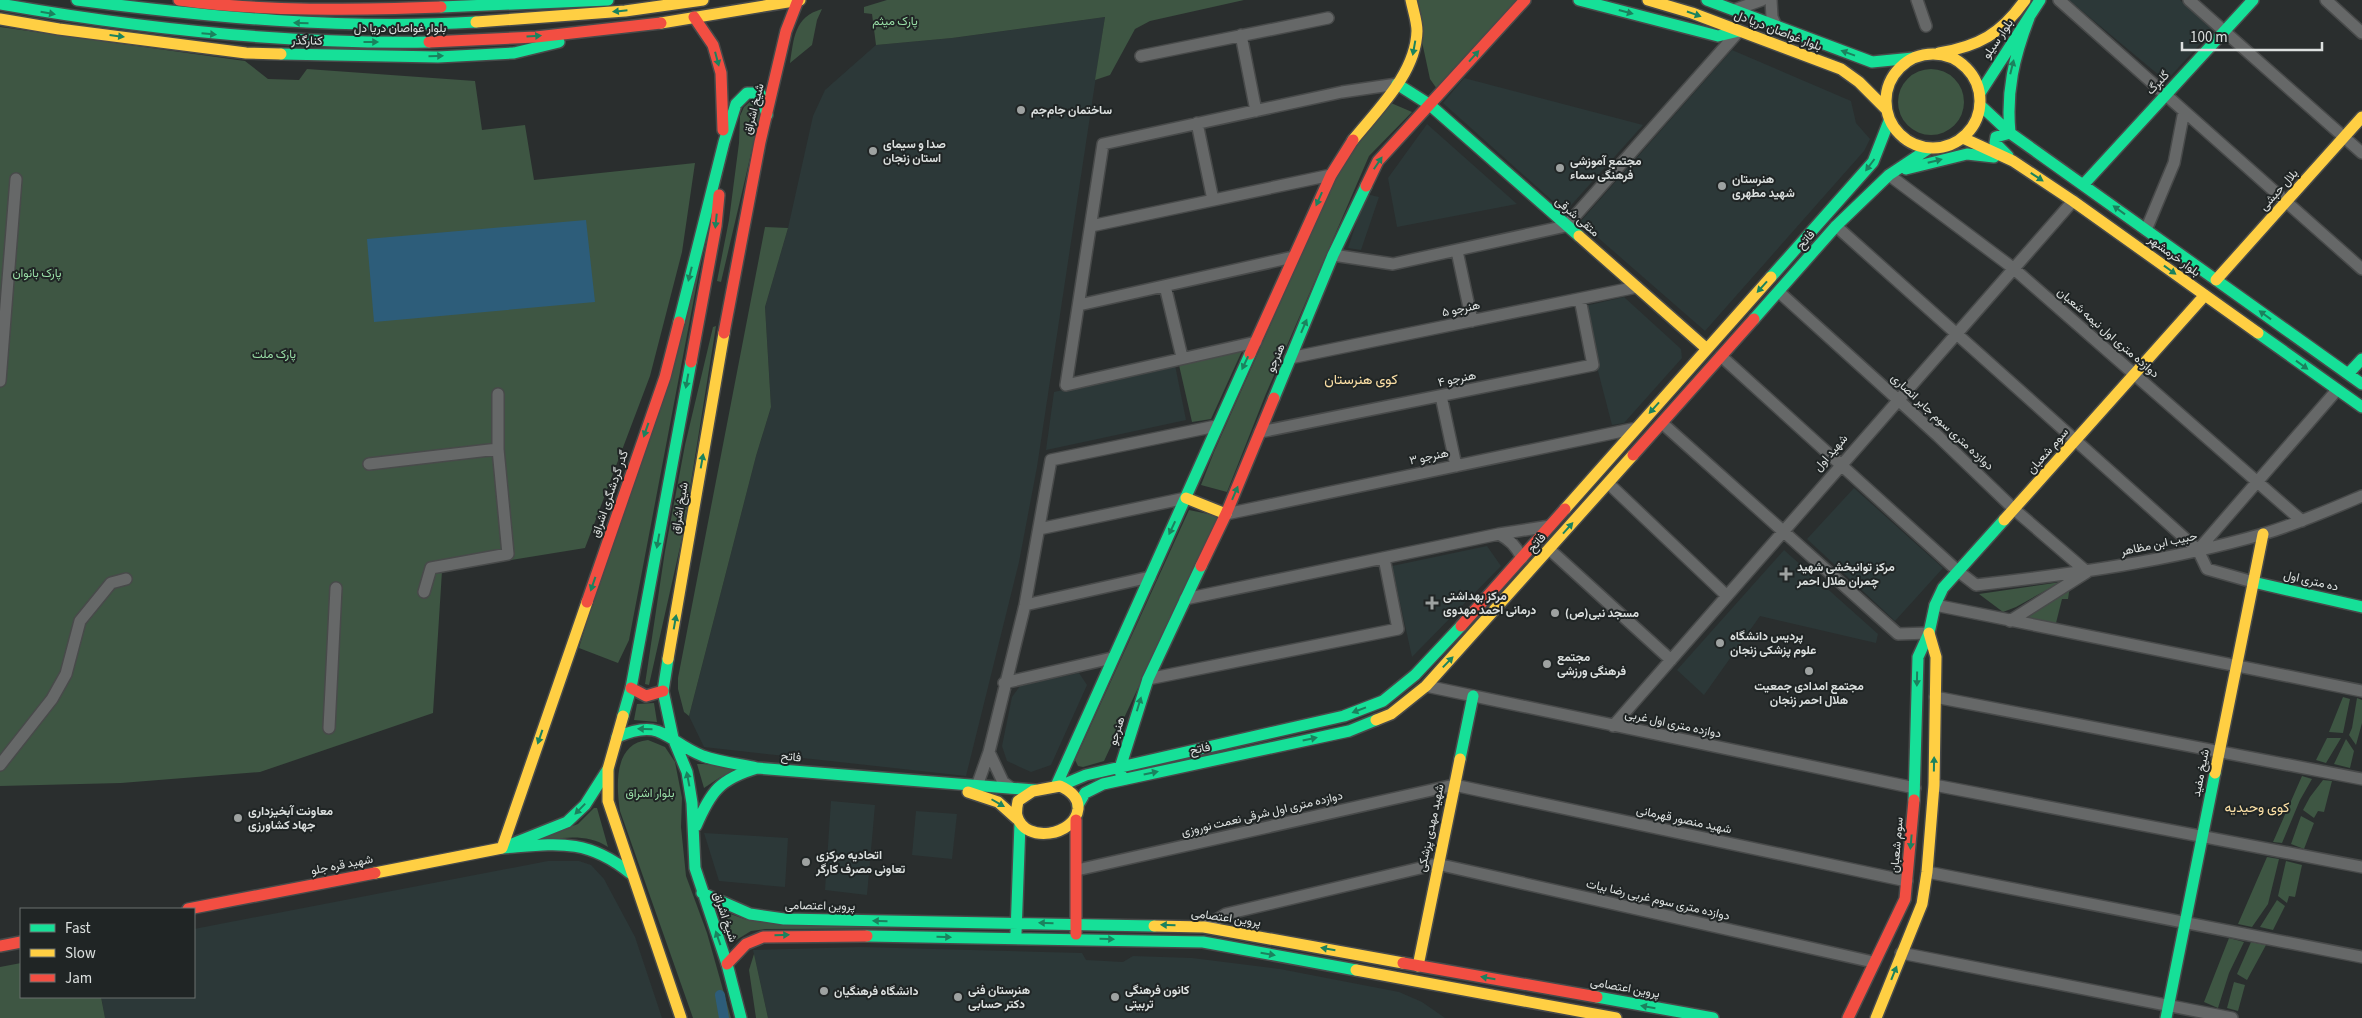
<svg xmlns="http://www.w3.org/2000/svg" width="2362" height="1018" viewBox="0 0 2362 1018" font-family="'Source Sans 3',Vazirmatn,sans-serif">
	<style>
		.built { fill: #2c3838 }
		.green { fill: #3e5643 }
		.water { fill: #2d5d7a }
		.lines { fill: none; stroke-linecap: round; stroke-linejoin: round }
		.canal { stroke: #2d5d7a; stroke-width: 10 }
		.street-casing { stroke: #484a4a; stroke-width: 14 }
		.fast-casing { stroke: #484a4a; stroke-width: 14 }
		.slow-casing { stroke: #484a4a; stroke-width: 14 }
		.jam-casing { stroke: #484a4a; stroke-width: 14 }
		.street { stroke: #666868; stroke-width: 11 }
		.fast { stroke: #16e098; stroke-width: 11 }
		.slow { stroke: #ffcf43; stroke-width: 11 }
		.jam { stroke: #f24e42; stroke-width: 11 }
		.oneway { fill: #1b825e }
		.poi-dot { fill: #9ea2a1; stroke: #202525; stroke-width: 2 }
		.labels { text-anchor: middle; dominant-baseline: central; stroke-width: 4; stroke-linejoin: round; paint-order: stroke }
		.park-label { font-size: 12px; fill: #99dfa7; stroke: #202525 }
		.street-label { font-size: 12px; fill: #dce0df; stroke: #202525 }
		.poi-label { font-size: 12px; font-weight: bold; fill: #dce0df; stroke: #202525; text-anchor: start }
		.neighbourhood-label { font-size: 14px; fill: #fce0a6; stroke: #202525 }
	</style>
	<rect width="100%" height="100%" fill="#2a2e2e"/>
	<path class="built" d="M2069 0H2180L2213 30 2166 81Z
		M1105 17 1037 467 1019 562 966 776 704 747 689 716 756 456 771 407 765 307 788 228 813 116 825 90 876 45 952 38Z
		M1732 50 1851 101 1856 123 1870 139 1864 151 1705 331 1580 222Z
		M1464 78 1643 125 1565 212 1443 103Z
		M1427 124 1517 204 1397 227 1388 178Z
		M1366 194 1379 197 1361 250 1348 248Z
		M1624 297 1681 349 1682 358 1624 423 1612 425 1598 371 1585 306Z
		M1175 365 1186 420 1046 450 1054 392Z
		M1854 488 1943 568 1895 621 1807 539Z
		M1487 546 1501 566 1412 657 1392 566Z
		M1784 550 1878 634 1876 643 1760 616 1704 695 1677 670Z
		M1079 673 1087 685 1051 765 1031 772 1007 761 1002 746 1012 697 1020 686Z
		M831 801 875 805 867 895 825 890Z
		M916 811 957 814 952 859 912 855Z
		M704 833 788 838 785 887 719 881Z
		M548 861H579L591 865 604 879 635 937 662 1018H105L101 997H194V929Z
		M861 947 1082 953 1086 960 1123 962 1133 956 1192 958 1280 969 1399 992 1422 1002 1445 1018H768L753 950Z"/>
	<path class="green" d="M887 0H1244L1150 21 1135 29 1110 75 1095 80 1105 17 952 38 876 45 872 14 864 13V7Z
		M1413 0H1518L1437 89 1430 79Z
		M822 9 817 20 812 45 790 63C794 38 794 17 822 9Z
		M0 27 245 61 268 79 299 80 307 69 475 81 482 130 525 125 534 180 695 163 682 252 650 376 585 548 442 571 433 713 260 772 121 783 0 786Z
		M1898 102a33 33 0 1 1 66 0a33 33 0 1 1-66 0Z
		M752 100 761 111 721 282 717 281 729 220 739 143 740 116 744 107Z
		M1391 103 1412 112 1369 156 1265 396 1227 492 1201 485 1214 452 1333 184 1352 152Z
		M714 193 629 640 618 663 579 648Z
		M765 227 788 228 765 307 771 407 756 456 689 716 684 712 678 689V678Z
		M716 326 682 538 649 685 645 684 665 551 685 445 713 327Z
		M1242 351 1211 419 1192 422 1179 365Z
		M1189 510 1218 516 1104 761 1083 767 1078 766 1075 760Z
		M2061 582 2016 607 2003 612 1979 594Z
		M2070 586 2068 599H2062L2056 623 2024 617Z
		M2343 697 2350 699 2343 733 2329 732Z
		M2357 698 2362 700V723L2356 745 2349 735 2352 728Z
		M654 703 657 722 634 720 637 704Z
		M2327 738H2341L2326 763 2316 760Z
		M2346 739 2354 751 2350 768 2334 764Z
		M648 740 665 747 675 762 682 798 681 827 686 876 707 933 731 1018H693L620 811C616 785 614 743 648 740Z
		M697 764H703L742 767 719 778 704 788Z
		M2302 776 2312 779 2300 800 2282 843 2273 842Z
		M2323 780 2332 781 2324 812 2318 811 2314 818 2303 810 2310 797Z
		M594 808H597L608 847C585 832 559 839 532 841L578 824Z
		M2301 816 2314 823 2304 849 2291 844Z
		M2267 857 2279 859 2268 904 2252 927 2238 924Z
		M2286 861 2302 865 2295 897 2289 896 2287 903 2278 896Z
		M2277 900 2285 906 2273 930 2260 927Z
		M725 912 747 920 994 928 765 929 751 931 733 942Z
		M2229 938 2244 942 2229 973 2218 1008 2204 1002Z
		M2251 942 2266 945 2247 980 2237 974Z
		M754 954 768 1018H756L749 970Z
		M21 963V997H101L105 1018H0V967Z
		M2234 982 2245 985 2238 1011 2227 1008Z"/>
	<path class="water" d="M586 220 595 302 374 322 367 239Z"/>
	<g class="lines">
		<path class="canal" d="M720 995 724 1018"/>
		<g class="street-casing">
			<path id="street" d="M1771 0 1772 17 1776 26
				M1917 0 1926 26
				M2059 0 2362 269
				M2189 0 2362 153
				M2326 0 2362 33
				M1734 10 1762 0
				M1241 35 1256 111
				M1141 56 1328 18
				M1197 123 1213 200
				M1889 175 2013 268 2302 521
				M1091 226 1331 175
				M1836 226 2198 550 2207 569 2253 582
				M2146 230 2174 163 2184 111
				M1457 251 1472 321
				M1333 255 1393 264 1566 226 1739 31
				M1165 286 1182 357
				M1779 292 1938 436 2015 510 2087 572 2010 621
				M1079 305 1293 257
				M1256 342 1066 385 1103 144 1342 92 1397 84
				M1721 356 1959 572 1976 585C2073 574 2169 561 2263 534 2297 524 2329 510 2362 496
				M1290 358 1637 287
				M0 381 16 179
				M1441 396 1456 466
				M1662 423 1898 634 1929 633
				M1260 432 1593 365 1580 299
				M498 449V394
				M369 464 498 449 508 554 431 568 424 592
				M1608 483 1727 596
				M1226 514 1637 428
				M1039 529 1186 498
				M1499 534C1510 540 1516 546 1522 558
				M1549 549 1671 660
				M2198 550 2337 390
				M1185 599 1499 534 1550 526
				M1025 605 1150 577
				M1935 605 2362 691
				M1148 679 1398 629 1384 558
				M1004 683 1112 658
				M1426 686 1915 788
				M1935 697 2362 779
				M1613 726 2073 201
				M329 728 336 588
				M989 752 1003 782 1011 788
				M0 765 52 699 66 674 80 621 111 583 126 579
				M1934 785 2362 867
				M977 786 989 752 1025 605 1051 460 1216 426
				M1077 870 1454 785 1907 881
				M1927 872 2362 957
				M1204 927 1226 914 1437 864 1873 962
				M1901 953 2232 1018"/>
		</g>
		<g class="fast-casing">
			<path id="fast" d="M77 0C209 17 343 30 476 22
				M1579 0 1718 36 1739 31
				M1707 0 1872 62 1913 58
				M0 4C142 29 284 44 429 42
				M441 7 608 0
				M281 54 438 57 514 53 559 42
				M1397 84 1430 105 1579 236
				M1980 93 2040 0
				M1980 105 2010 133 2362 384
				M2008 156 1995 143 1996 137 2010 133C2006 91 2014 57 2029 18
				M1906 169 1967 154 1994 157
				M2083 185 2253 0
				M1771 277 1873 162 1889 121
				M1754 319 1836 226 1889 175 1928 149
				M679 322 724 142 736 104 747 93H760L767 115
				M2258 333 2362 407
				M2348 374 2362 359
				M1274 398 1333 255 1366 186
				M2253 582 2362 607
				M668 659 663 691 673 738 687 772 692 803 695 868 727 964 741 1018
				M623 716 631 688 691 362
				M617 737C663 717 665 741 703 756 720 762 739 764 757 768 720 779 711 791 696 826
				M1460 759 1473 696
				M757 768 1035 790
				M608 769 585 805 567 822 502 848C555 844 586 837 630 873
				M1121 775 1120 768 1148 679 1201 566
				M1056 786 1250 354
				M1060 786 1086 775 1344 716 1383 701 1415 675 1461 626
				M1914 800 1918 657 1929 633 1935 605 1943 588 2004 520
				M1078 805 1085 793 1103 784 1349 731 1376 720
				M702 893 750 914 784 919 1154 926
				M1016 933 1020 823
				M867 936 1203 942 1356 970
				M1597 997 1713 1018
				M2166 1018 2215 773"/>
		</g>
		<g class="slow-casing">
			<path id="slow" d="M1648 0 1692 13 1841 69 1859 82 1886 109
				M0 19 59 29 246 53 281 54
				M476 22 625 11 703 0
				M661 23 800 0
				M1939 53C1979 46 2001 34 2025 0
				M1886 101a47 47 0 1 1 94 0a47 47 0 1 1-94 0Z
				M1963 138 2013 161 2073 201 2258 333
				M1353 140C1378 109 1416 73 1417 31 1417 21 1413 10 1411 0
				M1579 236 1707 349
				M2216 280 2362 117
				M1186 498 1226 514
				M1565 509 1771 277
				M2004 520 2205 295
				M668 659 724 333
				M623 716 608 769V801L681 1018
				M1376 720 1391 714 1426 686 1633 455
				M2215 773 2263 534
				M1060 786C1069 790 1079 797 1078 809 1075 836 1025 844 1017 816 1016 812 1017 806 1018 801L1033 791Z
				M968 792 998 802 1017 819
				M375 873 502 848 587 602
				M1154 926 1204 927 1403 963
				M1418 966 1460 759
				M1356 970 1616 1018
				M1876 1018 1922 904 1927 872 1934 785 1936 657 1929 633"/>
		</g>
		<g class="jam-casing">
			<path id="jam" d="M179 0C265 12 354 10 441 7
				M694 17 713 45 721 73 723 130
				M429 42 536 37 661 23
				M1366 186 1378 161 1525 0
				M724 333 760 142 786 31 798 0
				M1250 354 1331 175 1353 140
				M691 362 716 226 719 195
				M1633 455 1754 319
				M1201 566 1226 514 1274 398
				M587 602 665 377 679 322
				M1461 626 1565 509
				M631 688 646 696 663 691
				M1076 820V934
				M188 909 375 873
				M0 946 21 942
				M1403 963 1597 997
				M727 964 746 944 763 937 867 936
				M1848 1018 1905 899 1914 800"/>
		</g>
		<use href="#street" class="street"/>
		<use href="#fast" class="fast"/>
		<use href="#slow" class="slow"/>
		<use href="#jam" class="jam"/>
	</g>
	<defs><path id="oneway-solid" d="M-6-.8H1V-3.2L6.5 0L1 3.2V.8H-6Z" transform="scale(1.25)"/></defs>
	<g class="oneway">
		<use href="#oneway-solid" transform="translate(620 11) rotate(174)"/>
		<use href="#oneway-solid" transform="translate(1626 12) rotate(15)"/>
		<use href="#oneway-solid" transform="translate(48 13) rotate(10)"/>
		<use href="#oneway-solid" transform="translate(1694 14) rotate(19)"/>
		<use href="#oneway-solid" transform="translate(301 23) rotate(-179)"/>
		<use href="#oneway-solid" transform="translate(209 34) rotate(5)"/>
		<use href="#oneway-solid" transform="translate(117 36) rotate(7)"/>
		<use href="#oneway-solid" transform="translate(534 36) rotate(-4)"/>
		<use href="#oneway-solid" transform="translate(371 42)"/>
		<use href="#oneway-solid" transform="translate(1414 48) rotate(100)"/>
		<use href="#oneway-solid" transform="translate(1848 53) rotate(-160)"/>
		<use href="#oneway-solid" transform="translate(436 56) rotate(-1)"/>
		<use href="#oneway-solid" transform="translate(1474 56) rotate(-48)"/>
		<use href="#oneway-solid" transform="translate(717 59) rotate(75)"/>
		<use href="#oneway-solid" transform="translate(2012 67) rotate(-76)"/>
		<use href="#oneway-solid" transform="translate(1935 161) rotate(-14)"/>
		<use href="#oneway-solid" transform="translate(1378 163) rotate(-56)"/>
		<use href="#oneway-solid" transform="translate(1870 165) rotate(127)"/>
		<use href="#oneway-solid" transform="translate(2037 177) rotate(33)"/>
		<use href="#oneway-solid" transform="translate(1319 199) rotate(114)"/>
		<use href="#oneway-solid" transform="translate(2119 210) rotate(-144)"/>
		<use href="#oneway-solid" transform="translate(716 221) rotate(96)"/>
		<use href="#oneway-solid" transform="translate(2170 270) rotate(36)"/>
		<use href="#oneway-solid" transform="translate(690 274) rotate(104)"/>
		<use href="#oneway-solid" transform="translate(1762 287) rotate(132)"/>
		<use href="#oneway-solid" transform="translate(2265 315) rotate(-144)"/>
		<use href="#oneway-solid" transform="translate(1304 326) rotate(-67)"/>
		<use href="#oneway-solid" transform="translate(1245 363) rotate(115)"/>
		<use href="#oneway-solid" transform="translate(2302 365) rotate(36)"/>
		<use href="#oneway-solid" transform="translate(687 381) rotate(100)"/>
		<use href="#oneway-solid" transform="translate(1654 408) rotate(132)"/>
		<use href="#oneway-solid" transform="translate(646 430) rotate(109)"/>
		<use href="#oneway-solid" transform="translate(702 461) rotate(-80)"/>
		<use href="#oneway-solid" transform="translate(1235 493) rotate(-67)"/>
		<use href="#oneway-solid" transform="translate(1172 528) rotate(115)"/>
		<use href="#oneway-solid" transform="translate(1568 528) rotate(-48)"/>
		<use href="#oneway-solid" transform="translate(658 541) rotate(100)"/>
		<use href="#oneway-solid" transform="translate(593 584) rotate(109)"/>
		<use href="#oneway-solid" transform="translate(675 622) rotate(-80)"/>
		<use href="#oneway-solid" transform="translate(1448 662) rotate(-46)"/>
		<use href="#oneway-solid" transform="translate(1917 679) rotate(91)"/>
		<use href="#oneway-solid" transform="translate(1139 704) rotate(-73)"/>
		<use href="#oneway-solid" transform="translate(1359 710) rotate(159)"/>
		<use href="#oneway-solid" transform="translate(645 729) rotate(-178)"/>
		<use href="#oneway-solid" transform="translate(540 737) rotate(109)"/>
		<use href="#oneway-solid" transform="translate(1310 739) rotate(-12)"/>
		<use href="#oneway-solid" transform="translate(1934 764) rotate(-89)"/>
		<use href="#oneway-solid" transform="translate(1151 773) rotate(-12)"/>
		<use href="#oneway-solid" transform="translate(688 779) rotate(-101)"/>
		<use href="#oneway-solid" transform="translate(998 803) rotate(30)"/>
		<use href="#oneway-solid" transform="translate(580 809) rotate(134)"/>
		<use href="#oneway-solid" transform="translate(1911 842) rotate(95)"/>
		<use href="#oneway-solid" transform="translate(880 921) rotate(-179)"/>
		<use href="#oneway-solid" transform="translate(1046 923) rotate(-179)"/>
		<use href="#oneway-solid" transform="translate(1168 925) rotate(-178)"/>
		<use href="#oneway-solid" transform="translate(782 935) rotate(-2)"/>
		<use href="#oneway-solid" transform="translate(944 937) rotate(1)"/>
		<use href="#oneway-solid" transform="translate(718 938) rotate(-109)"/>
		<use href="#oneway-solid" transform="translate(1107 939) rotate(1)"/>
		<use href="#oneway-solid" transform="translate(1328 949) rotate(-170)"/>
		<use href="#oneway-solid" transform="translate(1268 954) rotate(10)"/>
		<use href="#oneway-solid" transform="translate(1894 973) rotate(-68)"/>
		<use href="#oneway-solid" transform="translate(1488 978) rotate(-170)"/>
		<use href="#oneway-solid" transform="translate(1648 1007) rotate(-170)"/>
	</g>
	<g class="poi-dot">
		<circle cx="1021" cy="110" r="5"/>
		<circle cx="873" cy="151" r="5"/>
		<circle cx="1560" cy="168" r="5"/>
		<circle cx="1722" cy="186" r="5"/>
		<path d="M1783.5 566.5h5v5h5v5h-5v5h-5v-5h-5v-5h5z"/>
		<path d="M1429.5 595.5h5v5h5v5h-5v5h-5v-5h-5v-5h5z"/>
		<circle cx="1555" cy="613" r="5"/>
		<circle cx="1720" cy="643" r="5"/>
		<circle cx="1547" cy="664" r="5"/>
		<circle cx="1809" cy="671" r="5"/>
		<circle cx="238" cy="818" r="5"/>
		<circle cx="806" cy="862" r="5"/>
		<circle cx="824" cy="991" r="5"/>
		<circle cx="958" cy="997" r="5"/>
		<circle cx="1115" cy="997" r="5"/>
	</g>
	<g class="labels">
		<g class="park-label">
			<text x="895" y="21">پارک میثم</text>
			<text x="37" y="273">پارک بانوان</text>
			<text x="274" y="354">پارک ملت</text>
			<text x="650" y="793">بلوار اشراق</text>
		</g>
		<g class="street-label">
			<text x="400" y="28">بلوار غواصان دریا دل</text>
			<text transform="translate(1778 31) rotate(21)">بلوار غواصان دریا دل</text>
			<text transform="translate(1998 39) rotate(-56)">بلوار سیلو</text>
			<text transform="translate(307 41) rotate(1)">کنارگذر</text>
			<text transform="translate(2158 83) rotate(-47)">گلبرگ</text>
			<text transform="translate(754 109) rotate(-76)">شیخ اشراق</text>
			<text transform="translate(2279 190) rotate(-48)">بلال حبشی</text>
			<text transform="translate(1577 217) rotate(41)">متقی شرقی</text>
			<text transform="translate(1806 240) rotate(-48)">فاتح</text>
			<text transform="translate(2174 256) rotate(36)">بلوار خرمشهر</text>
			<text transform="translate(1461 309) rotate(-12)">هنرجو ۵</text>
			<text transform="translate(2108 333) rotate(41)">دوازده متری اول نیمه شعبان</text>
			<text transform="translate(1276 358) rotate(-67)">هنرجو</text>
			<text transform="translate(1457 379) rotate(-12)">هنرجو ۴</text>
			<text transform="translate(1942 422) rotate(43)">دوازده متری سوم جابر انصاری</text>
			<text transform="translate(2048 451) rotate(-49)">سوم شعبان</text>
			<text transform="translate(1831 453) rotate(-49)">شهید اول</text>
			<text transform="translate(1429 457) rotate(-12)">هنرجو ۳</text>
			<text transform="translate(610 494) rotate(-71)">گدر گردشگری اشراق</text>
			<text transform="translate(680 508) rotate(-80)">شیخ اشراق</text>
			<text transform="translate(1537 543) rotate(-48)">فاتح</text>
			<text transform="translate(2159 544) rotate(-12)">حبیب ابن مظاهر</text>
			<text transform="translate(2311 581) rotate(13)">ده متری اول</text>
			<text transform="translate(1673 724) rotate(12)">دوازده متری اول غربی</text>
			<text transform="translate(1117 731) rotate(-73)">هنرجو</text>
			<text transform="translate(1200 749) rotate(-12)">فاتح</text>
			<text transform="translate(791 757) rotate(5)">فاتح</text>
			<text transform="translate(2201 773) rotate(-79)">شیخ مفید</text>
			<text transform="translate(1262 814) rotate(-13)">دوازده متری اول شرقی نعمت نوروزی</text>
			<text transform="translate(1684 820) rotate(12)">شهید منصور قهرمانی</text>
			<text transform="translate(1431 828) rotate(-78)">شهید مهدی پزشکی</text>
			<text transform="translate(1897 845) rotate(-85)">سوم شعبان</text>
			<text transform="translate(342 865) rotate(-11)">شهید قره جلو</text>
			<text transform="translate(1658 900) rotate(13)">دوازده متری سوم غربی رضا بیات</text>
			<text transform="translate(820 906) rotate(1)">پروین اعتصامی</text>
			<text transform="translate(725 917) rotate(71)">شیخ اشراق</text>
			<text transform="translate(1226 918) rotate(8)">پروین اعتصامی</text>
			<text transform="translate(1625 988) rotate(10)">پروین اعتصامی</text>
		</g>
		<g class="poi-label">
			<text x="1031" y="110">ساختمان جام‌جم</text>
			<text x="883" y="144">صدا و سیمای<tspan x="883" dy="14">استان زنجان</tspan></text>
			<text x="1570" y="161">مجتمع آموزشی<tspan x="1570" dy="14">فرهنگی سماء</tspan></text>
			<text x="1732" y="179">هنرستان<tspan x="1732" dy="14">شهید مطهری</tspan></text>
			<text x="1797" y="567">مرکز توانبخشی شهید<tspan x="1797" dy="14">چمران هلال احمر</tspan></text>
			<text x="1443" y="596">مرکز بهداشتی<tspan x="1443" dy="14">درمانی احمد مهدوی</tspan></text>
			<text x="1565" y="613">مسجد نبی(ص)</text>
			<text x="1730" y="636">پردیس دانشگاه<tspan x="1730" dy="14">علوم پزشکى زنجان</tspan></text>
			<text x="1557" y="657">مجتمع<tspan x="1557" dy="14">فرهنگی ورزشی</tspan></text>
			<text x="1809" y="686" text-anchor="middle">مجتمع امدادی جمعیت<tspan x="1809" dy="14">هلال احمر زنجان</tspan></text>
			<text x="248" y="811">معاونت آبخیزداری<tspan x="248" dy="14">جهاد کشاورزی</tspan></text>
			<text x="816" y="855">اتحادیه مرکزی<tspan x="816" dy="14">تعاونی مصرف کارگر</tspan></text>
			<text x="968" y="990">هنرستان فنی<tspan x="968" dy="14">دکتر حسابی</tspan></text>
			<text x="1125" y="990">کانون فرهنگی<tspan x="1125" dy="14">تربیتی</tspan></text>
			<text x="834" y="991">دانشگاه فرهنگیان</text>
		</g>
		<g class="neighbourhood-label">
			<text x="1361" y="380">کوی هنرستان</text>
			<text x="2257" y="808">کوی وحیدیه</text>
		</g>
	</g>
	<rect x="20" y="908" width="175" height="90" fill="#202525" stroke="#6b706f"/>
	<rect x="30" y="924" width="25" height="8" fill="#16e098" stroke="#6b706f"/>
	<text x="65" y="933" font-size="15" fill="#dce0df">Fast</text>
	<rect x="30" y="949" width="25" height="8" fill="#ffcf43" stroke="#6b706f"/>
	<text x="65" y="958" font-size="15" fill="#dce0df">Slow</text>
	<rect x="30" y="974" width="25" height="8" fill="#f24e42" stroke="#6b706f"/>
	<text x="65" y="983" font-size="15" fill="#dce0df">Jam</text>
	<path d="M2182 42v8h140v-8" fill="none" stroke="#dce0df" stroke-width="2.5"/>
	<text x="2190" y="42" font-size="15" fill="#dce0df" stroke="#202525" stroke-width="4" paint-order="stroke">100 m</text>
</svg>
